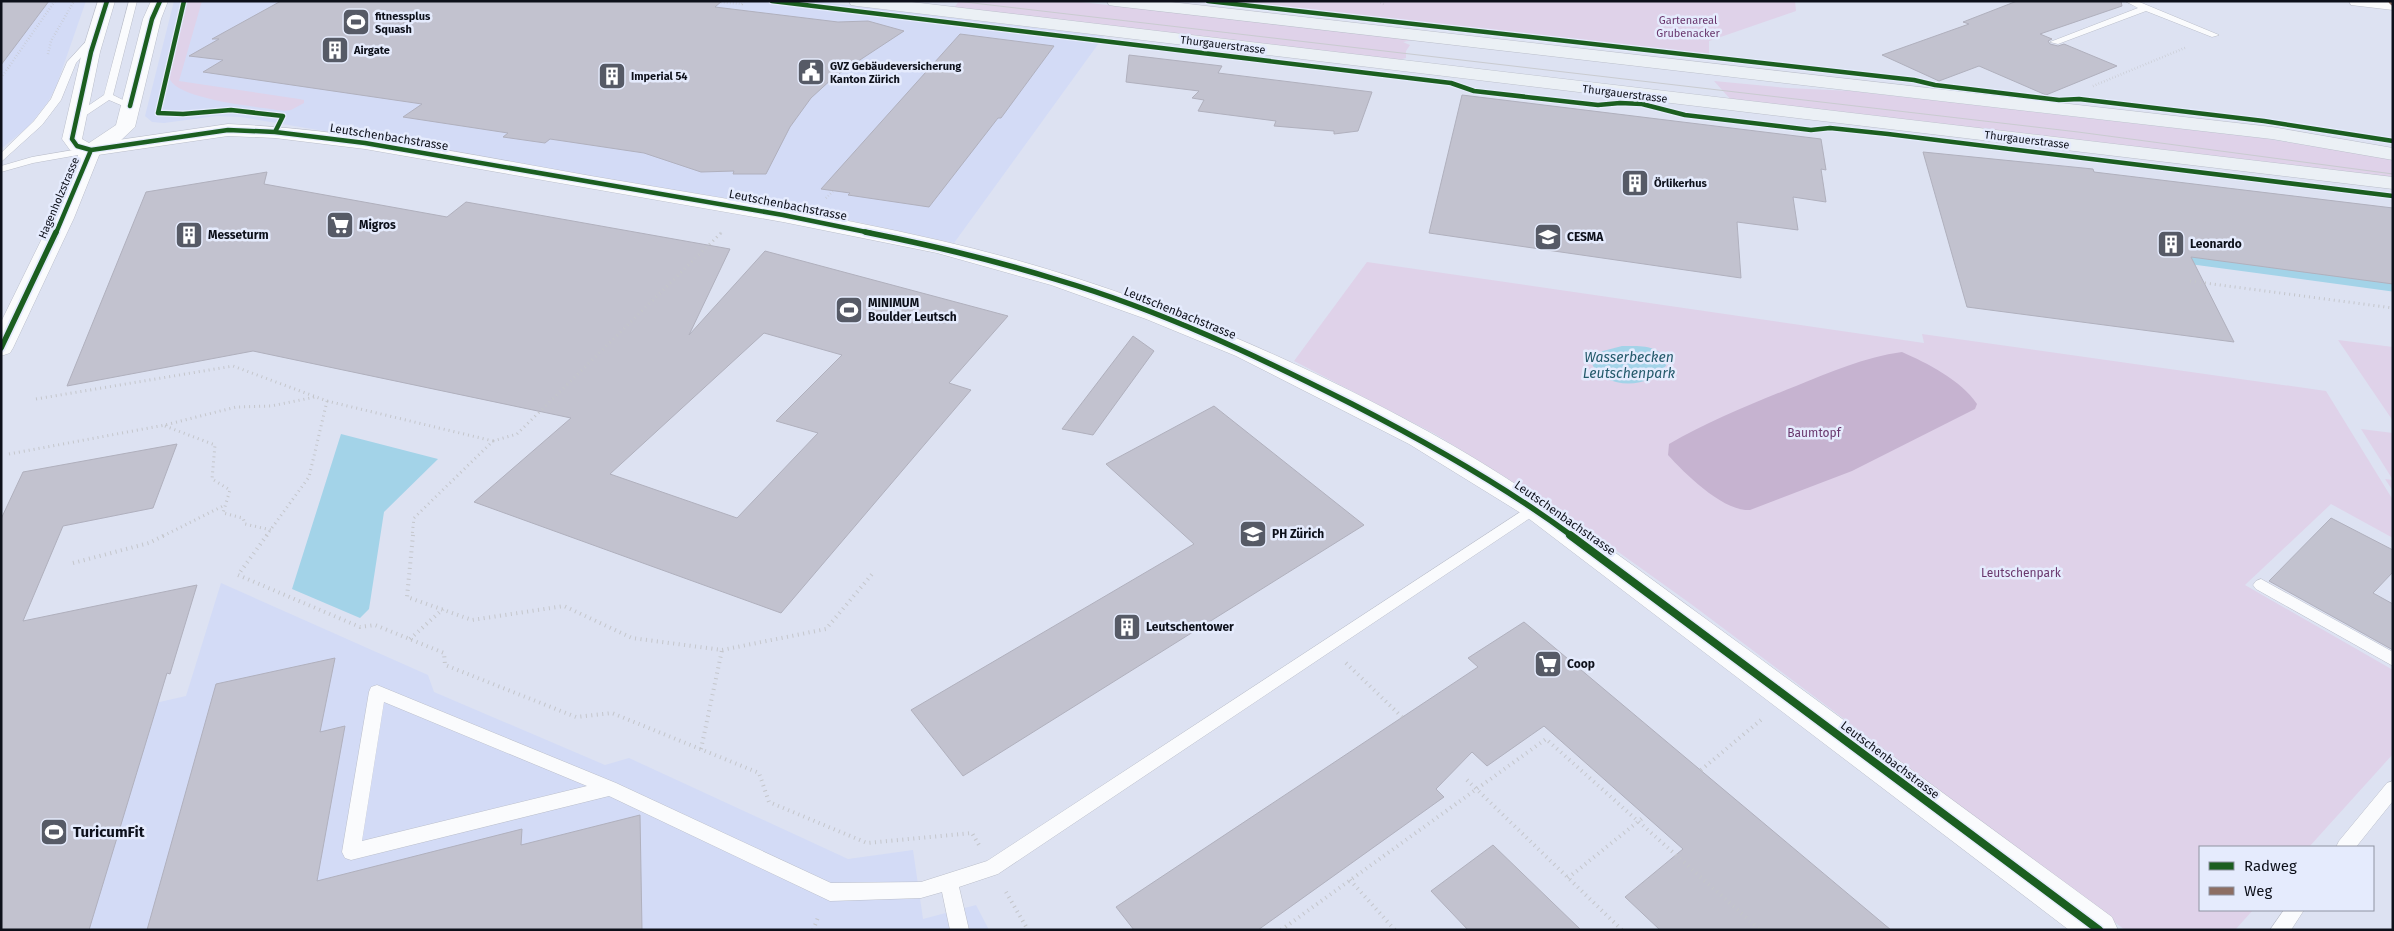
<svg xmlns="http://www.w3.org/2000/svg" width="2394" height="931" viewBox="0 0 2394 931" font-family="'Fira Sans',sans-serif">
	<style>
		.built { fill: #d3dbf6 }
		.green { fill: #dfd2e9 }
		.forest { fill: #c6b3d0 }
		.water { fill: #a3d3e8 }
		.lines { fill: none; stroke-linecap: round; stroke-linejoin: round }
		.stream { stroke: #a3d3e8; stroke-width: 11 }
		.building { fill: #c2c2cf; stroke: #b0b0bd; fill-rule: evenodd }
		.service-casing { stroke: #bbbfcb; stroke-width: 1 }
		.minor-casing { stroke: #bbbfcb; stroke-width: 1 }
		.tertiary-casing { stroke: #bbbfcb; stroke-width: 1 }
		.secondary-casing { stroke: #bbbfcb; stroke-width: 1 }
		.path-far2 { stroke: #c4c6cb; stroke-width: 2.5; stroke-dasharray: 0.5 2.5; stroke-linecap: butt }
		.path-far1 { stroke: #c4c6cb; stroke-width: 3; stroke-dasharray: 1 4; stroke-linecap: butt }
		.path { stroke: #c4c6cb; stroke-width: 4; stroke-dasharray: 1 4.5; stroke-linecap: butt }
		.service { fill: #fafbfd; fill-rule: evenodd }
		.minor { fill: #fafbfd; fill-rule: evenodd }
		.tertiary { fill: #fafbfd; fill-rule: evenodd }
		.secondary { fill: #ebf0f5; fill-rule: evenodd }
		.tram { stroke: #c9cbd0; stroke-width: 1 }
		.quiet { stroke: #8d6e63; stroke-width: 4; stroke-dasharray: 7 4; stroke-linecap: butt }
		.cycleway-far2-casing { stroke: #e5ebfd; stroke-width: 7 }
		.cycleway-far1-casing { stroke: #e5ebfd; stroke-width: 9 }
		.cycleway-casing { stroke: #e5ebfd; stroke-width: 11 }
		.cycleway-far2 { stroke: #1b5e20; stroke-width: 4.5 }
		.cycleway-far1 { stroke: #1b5e20; stroke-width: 5.5 }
		.cycleway { stroke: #1b5e20; stroke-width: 8 }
		.labels { text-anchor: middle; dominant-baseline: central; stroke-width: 5; stroke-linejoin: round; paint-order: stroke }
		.far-poi-label { font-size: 11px; font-weight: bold; fill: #0d101a; stroke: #e5ebfd; text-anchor: start }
		.far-park-label { font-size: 11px; fill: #69376d; stroke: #e5ebfd }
		.far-street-label { font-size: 11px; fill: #0d101a; stroke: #e5ebfd }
		.street-label { font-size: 12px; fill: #0d101a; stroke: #e5ebfd }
		.poi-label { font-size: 12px; font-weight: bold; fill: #0d101a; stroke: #e5ebfd; text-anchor: start }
		.park-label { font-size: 12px; fill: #69376d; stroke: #e5ebfd }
		.water-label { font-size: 14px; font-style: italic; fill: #245a6b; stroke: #e5ebfd }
		.near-poi-label { font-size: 15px; font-weight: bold; fill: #0d101a; stroke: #e5ebfd; text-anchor: start }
	</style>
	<rect width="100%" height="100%" fill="#dde2f2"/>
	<path class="built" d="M1 1H86L56 87 48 102 29 126 1 149Z
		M174 1H813L1104 36 954 243 830 216 241 117 216 116 164 123 152 122 145 116Z
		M221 583 428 675 434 692 605 765 629 758 848 859 913 850 923 919 976 905 989 930H1V738L186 696Z"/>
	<path class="green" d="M188 1H202L179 81 299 99 304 100V103L291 110 284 111C262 107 174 100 169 77Z
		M959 1H1072L1413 40 1403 42 1410 45 1406 51V58L1398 60 954 8Z
		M1236 1H1795L1796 11 1709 41V54Z
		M1714 81 1787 88 1852 91 2262 138 2393 159V177L1732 101Z
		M1367 262 1924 343 1922 334 2326 391 2393 500V538L2331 504 2245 585 2393 670V754L2309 847H2200V910H2253L2235 930H2125L1691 604 1589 531 1507 478 1435 434 1294 361Z
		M2338 340 2393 347V421Z
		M2361 429 2393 433V491L2385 479 2393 480Z"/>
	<path class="forest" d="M1902 352C1927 363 1961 380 1977 404L1975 409 1852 471 1750 510C1724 512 1685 474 1668 455L1669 444C1709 421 1753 403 1796 386 1830 372 1865 357 1902 352Z"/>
	<path class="water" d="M1622 346C1639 346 1662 344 1667 364 1653 389 1605 391 1592 364L1594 356 1603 351Z
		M341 434 438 459 384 512 369 609 360 618 292 589Z"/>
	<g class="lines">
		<path class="stream" d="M2179 257 2393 286"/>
	</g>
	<path class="building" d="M1 1H49L1 65Z
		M281 1H722L715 7 838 22 868 21 904 31 834 77 811 98 790 127 766 174H733L734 171 701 172 644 153 550 139 545 143 503 137 508 133 403 117 422 104 203 72 223 60 189 56 219 39H212Z
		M2017 1H2121L2122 6 2040 34 2052 39 2048 41 2050 44 2058 46 2064 44 2117 66 2046 95 1979 66 1939 81 1882 55 1969 24 1963 22Z
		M960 34 1054 46 1001 118H998L929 207 848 195 850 193 821 189Z
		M1129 55 1222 66 1218 73 1372 92 1358 131 1334 134V131L1274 126 1276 121 1198 111 1204 100 1192 98 1199 91 1126 82Z
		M1462 95 1821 139 1826 170 1821 169 1826 202 1793 197 1798 230 1737 222 1741 278 1429 233Z
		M1923 152 2093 169 2094 172 2393 208V284L2191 257 2234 342 1967 307Z
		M267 172 264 184 447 217 466 202 730 249 689 335 765 251 1008 316 949 383 971 390 781 613 474 502 571 418 253 351 67 386 146 192ZM764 333 842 355 776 421 818 433 737 518 610 474Z
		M1133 336 1154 351 1093 435 1062 429Z
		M1214 406 1364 525 963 776 911 710 1194 544 1106 464Z
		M177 444 153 508 63 526 23 621 197 585 170 674 167 673 89 930H1V519L23 472Z
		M2331 518 2393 550V572L2373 593 2393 604V650L2269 581Z
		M1524 622 1891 930H1660L1625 897 1683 849 1544 726 1487 766 1472 752 1436 789 1444 797 1258 930H1134L1116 907 1478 667 1468 658Z
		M335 658 320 732 345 726 317 881 522 829 521 845 640 815 642 930H147L216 684Z
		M1493 845 1581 930H1468L1431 891Z"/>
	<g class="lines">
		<g class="service-casing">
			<path id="service" d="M129 1H137L113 95 135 106 130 109 109 100 82 118H76V114L104 95Z
				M2125 1H2137L2219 35 2212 37 2146 11 2058 44 2050 42 2138 8Z
				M91 36 98 38 76 63 61 100 42 125 1 162V153L34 121 51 99 67 62Z
				M91 147 96 150 95 152 33 163 1 172V166L32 157Z
				M1534 503 1539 504 1541 508 1539 512 998 874 959 887 969 930H950L942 892 921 898 830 901 609 796 351 860 345 858 342 852 369 692 371 687 377 685 616 783 831 883 921 882 987 861ZM384 702 587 786 362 841Z
				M2261 579 2393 652V666L2256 589 2253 585 2256 581Z
				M2393 781V801L2356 847H2336L2339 841 2387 783Z
				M2284 910H2304L2291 930H2270Z"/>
		</g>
		<g class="minor-casing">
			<path id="minor" d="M2349 1H2393V10L2351 5Z
				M228 124C350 129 471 155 591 176 708 196 826 214 942 241 1111 280 1276 348 1429 432 1536 491 1633 566 1732 638 1859 731 1985 824 2112 917L2118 930H2069L1524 515 1409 444 1236 356 1146 319 1051 285 937 253 783 222 365 149 275 138 228 136 91 156 84 154 81 150 84 146 91 144Z"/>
		</g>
		<g class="tertiary-casing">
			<path id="tertiary" d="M98 1H115L100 52 82 139 89 143 116 125 143 19 151 1H168L161 19 135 127 118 143 100 153 74 218 13 348 10 353 1 356V322L52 218 79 153 70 150 62 139 82 52Z"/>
		</g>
		<g class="secondary-casing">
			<path id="secondary" d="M849 1H903L2393 177V189L857 6 851 5Z
				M1107 1H1162L2272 127 2393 148V160L2272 139 1115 6 1109 5Z"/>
		</g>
		<path class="path-far2" d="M699 1V3
			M706 1 742 4 744 1
			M1378 1 1385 5
			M48 54 51 41 74 1
			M1 78 55 1
			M2093 86 2187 47
			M826 198 833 191
			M721 233 723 231"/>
		<path class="path-far1" d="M2190 281 2393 308
			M36 399 233 366 327 401 309 477 266 536
			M327 401 493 441 414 518 412 536
			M165 426 215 445 212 479 230 490 223 513 243 518 245 524 271 530
			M493 441 517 434 722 232
			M9 454 165 425 236 407 271 406 315 397
			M163 536 225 505"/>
		<path class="path" d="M267 535 238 575 360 627 375 625 444 653 445 665 576 717 612 713 759 773 769 802 867 843 972 833 979 845
			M413 535 407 597 472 620 564 606 632 638 722 650 826 629 873 573
			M73 563 149 543 165 535
			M410 639 443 609
			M1346 663 1402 717
			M701 749 722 650
			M1701 770 1762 719
			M1467 780 1622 930
			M1568 878 1645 816
			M1350 880 1395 930
			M1006 892 1028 930
			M813 930 819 915
			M1281 930 1546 739 1760 930"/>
		<use href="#service" class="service"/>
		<use href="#minor" class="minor"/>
		<use href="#tertiary" class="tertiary"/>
		<use href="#secondary" class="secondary"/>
		<path class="tram" d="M956 1 2078 132 2393 174"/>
		<path class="quiet" d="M2390 1 2393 4"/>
		<g class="cycleway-far2-casing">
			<path id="cycleway-far2" d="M107 1 91 52 72 139 77 146 91 150 228 130 275 132 365 143 783 215 871 233
				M184 1 158 113 183 114 231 110 283 116 275 132
				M772 1 1451 83 1474 91 1598 105 1620 103 1642 104 1685 115 1811 130 1830 128 1888 134 2393 196
				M1208 1 1914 80 1935 85 2059 100 2079 99 2264 121 2393 141
				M130 106 152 19 160 1
				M56 233 91 150"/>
		</g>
		<g class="cycleway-far1-casing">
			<path id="cycleway-far1" d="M865 232C930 245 994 260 1058 280 1160 310 1257 356 1352 404 1428 443 1503 485 1572 536
				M1 348 56 232"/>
		</g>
		<g class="cycleway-casing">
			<path id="cycleway" d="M1570 535 2099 930"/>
		</g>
		<use href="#cycleway-far2" class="cycleway-far2"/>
		<use href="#cycleway-far1" class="cycleway-far1"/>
		<use href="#cycleway" class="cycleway"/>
	</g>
	<defs>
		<g id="stadium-square" transform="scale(1.4375)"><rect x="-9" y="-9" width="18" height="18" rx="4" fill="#565a66" stroke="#e5ebfd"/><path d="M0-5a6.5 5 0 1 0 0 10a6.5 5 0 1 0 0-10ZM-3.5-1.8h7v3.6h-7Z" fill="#fff"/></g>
		<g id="building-square" transform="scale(1.4375)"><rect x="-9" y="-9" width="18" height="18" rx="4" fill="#565a66" stroke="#e5ebfd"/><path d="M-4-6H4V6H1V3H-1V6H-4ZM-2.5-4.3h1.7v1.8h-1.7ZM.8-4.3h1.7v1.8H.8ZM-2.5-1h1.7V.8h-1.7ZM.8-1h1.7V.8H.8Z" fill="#fff"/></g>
		<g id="civic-square" transform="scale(1.4375)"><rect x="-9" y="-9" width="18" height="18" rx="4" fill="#565a66" stroke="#e5ebfd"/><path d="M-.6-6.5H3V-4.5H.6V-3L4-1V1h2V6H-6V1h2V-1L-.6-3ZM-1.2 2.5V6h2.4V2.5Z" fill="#fff"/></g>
		<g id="supermarket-square" transform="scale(1.4375)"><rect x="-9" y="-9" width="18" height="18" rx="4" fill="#565a66" stroke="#e5ebfd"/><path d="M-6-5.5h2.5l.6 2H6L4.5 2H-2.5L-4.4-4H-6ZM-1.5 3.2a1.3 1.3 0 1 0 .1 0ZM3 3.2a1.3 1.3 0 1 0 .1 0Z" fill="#fff"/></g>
		<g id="school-square" transform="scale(1.4375)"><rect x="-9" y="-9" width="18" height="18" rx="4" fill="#565a66" stroke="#e5ebfd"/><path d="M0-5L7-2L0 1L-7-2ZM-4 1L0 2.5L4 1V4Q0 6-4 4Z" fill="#fff"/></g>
		<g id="university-square" transform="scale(1.4375)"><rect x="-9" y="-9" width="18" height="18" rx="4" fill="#565a66" stroke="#e5ebfd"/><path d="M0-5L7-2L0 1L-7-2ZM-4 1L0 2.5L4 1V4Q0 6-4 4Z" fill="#fff"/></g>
	</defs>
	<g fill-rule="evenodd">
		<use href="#stadium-square" x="356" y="22"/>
		<use href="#building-square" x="335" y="50"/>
		<use href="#civic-square" x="811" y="72"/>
		<use href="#building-square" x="612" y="76"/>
		<use href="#building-square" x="1635" y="183"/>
		<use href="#supermarket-square" x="340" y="225"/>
		<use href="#building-square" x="189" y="235"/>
		<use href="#school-square" x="1548" y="237"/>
		<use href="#building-square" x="2171" y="244"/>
		<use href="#stadium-square" x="849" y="310"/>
		<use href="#university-square" x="1253" y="534"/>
		<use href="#building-square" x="1127" y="627"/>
		<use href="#supermarket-square" x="1548" y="664"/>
		<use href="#stadium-square" x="54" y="832"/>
	</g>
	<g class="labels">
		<g class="far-poi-label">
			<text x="375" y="16">fitnessplus<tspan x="375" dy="13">Squash</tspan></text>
			<text x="354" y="50">Airgate</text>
			<text x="830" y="66">GVZ Gebäudeversicherung<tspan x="830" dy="13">Kanton Zürich</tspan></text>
			<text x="631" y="76">Imperial 54</text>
			<text x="1654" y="183">Örlikerhus</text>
		</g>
		<g class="far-park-label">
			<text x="1688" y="20">Gartenareal<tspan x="1688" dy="13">Grubenacker</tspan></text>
		</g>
		<g class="far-street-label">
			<text transform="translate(1223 45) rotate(7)">Thurgauerstrasse</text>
			<text transform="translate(1625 94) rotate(7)">Thurgauerstrasse</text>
			<text transform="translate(2027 140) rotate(7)">Thurgauerstrasse</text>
			<text transform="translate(59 198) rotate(-67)">Hagenholzstrasse</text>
		</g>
		<g class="street-label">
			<text transform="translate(389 137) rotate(9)">Leutschenbachstrasse</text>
			<text transform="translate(788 205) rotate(11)">Leutschenbachstrasse</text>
			<text transform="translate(1180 313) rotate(22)">Leutschenbachstrasse</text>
			<text transform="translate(1565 518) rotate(35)">Leutschenbachstrasse</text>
			<text transform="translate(1890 760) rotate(37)">Leutschenbachstrasse</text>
		</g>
		<g class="poi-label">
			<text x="359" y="225">Migros</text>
			<text x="208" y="235">Messeturm</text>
			<text x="1567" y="237">CESMA</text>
			<text x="2190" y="244">Leonardo</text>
			<text x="868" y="303">MINIMUM<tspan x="868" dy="14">Boulder Leutsch</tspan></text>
			<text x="1272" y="534">PH Zürich</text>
			<text x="1146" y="627">Leutschentower</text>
			<text x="1567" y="664">Coop</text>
		</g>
		<g class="park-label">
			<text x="1814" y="433">Baumtopf</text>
			<text x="2021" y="573">Leutschenpark</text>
		</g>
		<g class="water-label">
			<text x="1629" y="357">Wasserbecken<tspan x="1629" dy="16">Leutschenpark</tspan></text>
		</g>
		<g class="near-poi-label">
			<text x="73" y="832">TuricumFit</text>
		</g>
	</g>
	<rect width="2394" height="931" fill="none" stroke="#0d101a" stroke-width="5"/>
	<rect x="2199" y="846" width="175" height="65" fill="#e5ebfd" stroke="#8f93a2"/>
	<rect x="2209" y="862" width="25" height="8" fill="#1b5e20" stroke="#8f93a2"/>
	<text x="2244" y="871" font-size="15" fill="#0d101a">Radweg</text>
	<rect x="2209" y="887" width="25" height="8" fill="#8d6e63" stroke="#8f93a2"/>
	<text x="2244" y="896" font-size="15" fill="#0d101a">Weg</text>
</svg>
